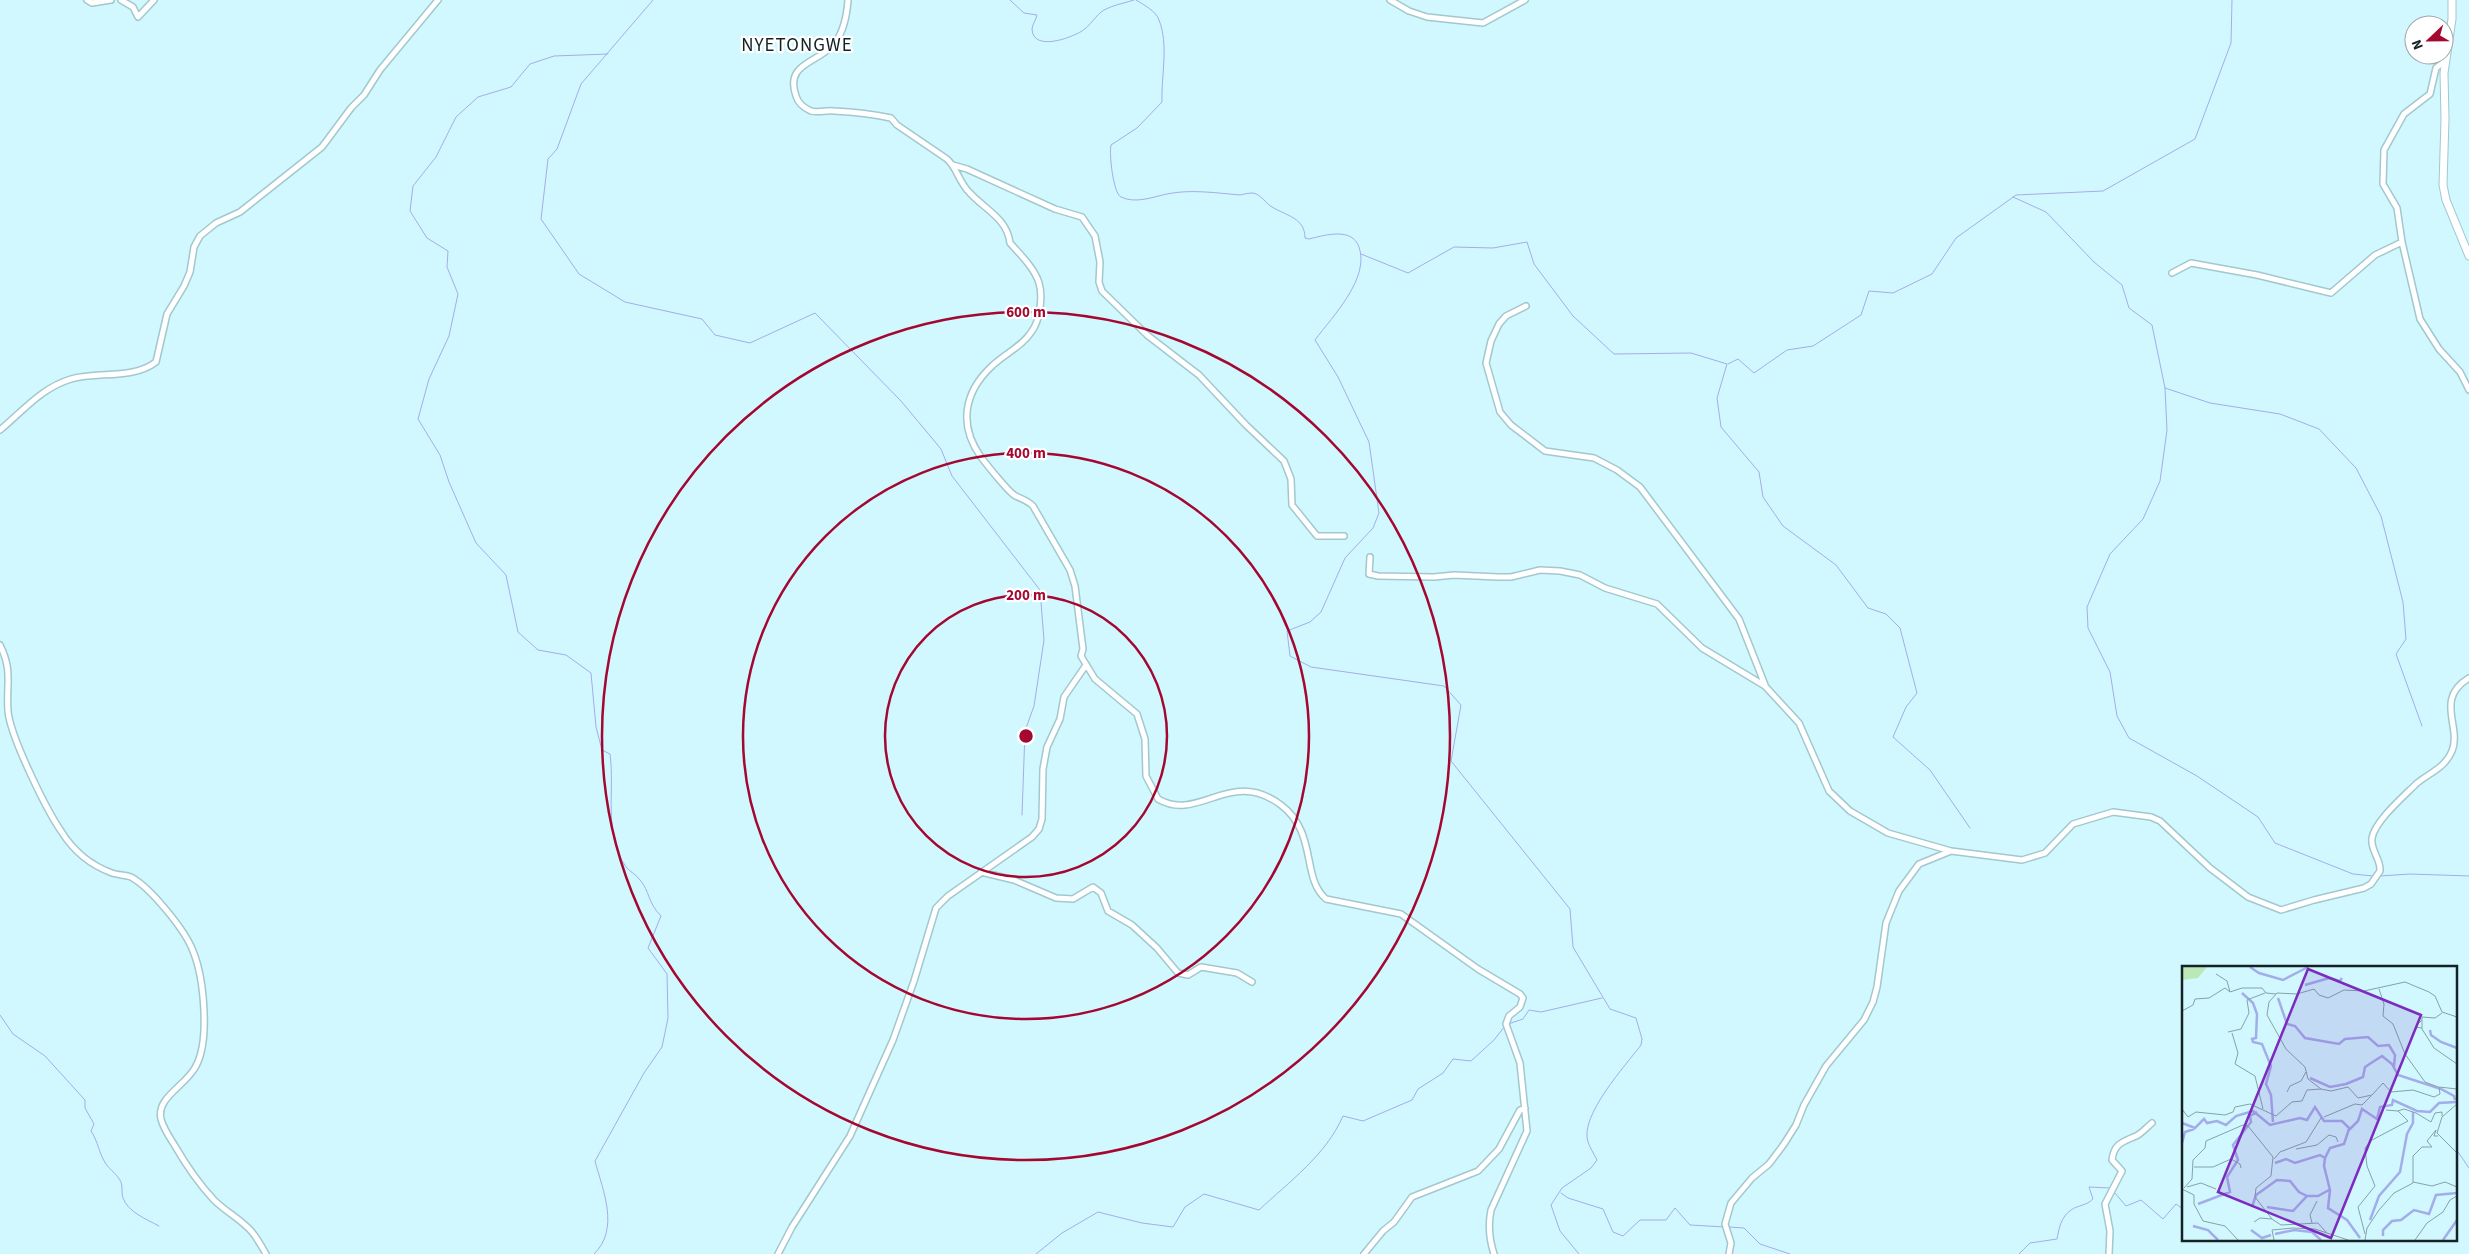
<svg xmlns="http://www.w3.org/2000/svg" width="2469" height="1254" viewBox="0 0 2469 1254" font-family="'Source Sans 3',sans-serif">
	<style>
		.lines { fill: none; stroke-linecap: round; stroke-linejoin: round }
		.stream { stroke: #a3adea; stroke-width: 1 }
		.minor-casing { stroke: #a2c8ce; stroke-width: 8 }
		.major-casing { stroke: #a2c8ce; stroke-width: 9 }
		.minor { stroke: #fff; stroke-width: 5 }
		.major { stroke: #fff; stroke-width: 7 }
		.ring { fill: none; stroke: #a40830; stroke-width: 2.5 }
		.labels { text-anchor: middle; dominant-baseline: central; stroke-width: 4.5; stroke-linejoin: round; paint-order: stroke }
		.quarter-label { font-size: 19px; letter-spacing: 1px; fill: #142225; stroke: #fff }
		.inset-river { fill: none; stroke: #a3adea; stroke-width: 2.5 }
		.inset-road { fill: none; stroke: #85a2a8; stroke-width: 1 }
		.view { fill: #7b2cbf; fill-opacity: 0.15; stroke: #7b2cbf; stroke-width: 2.5 }
		.inset-edge { fill: none; stroke: #142225; stroke-width: 2.5 }
		.centre { fill: #a40830; stroke: #fff; stroke-width: 2.5 }
		.ring-label { font-size: 15px; text-anchor: middle; font-weight: bold; fill: #a40830; stroke: #fff; stroke-width: 4.5; stroke-linejoin: round; paint-order: stroke }
	</style>
	<rect width="100%" height="100%" fill="#d1f8ff"/>
	<g class="lines">
		<path class="stream" d="M653 0 581 84 557 149 548 159 541 219 579 274 625 302 702 319 715 335 750 343 815 313 901 401 941 449 952 476 1040 590 1044 640 1034 706 1025 731 1022 815
			M1010 0 1024 13 1037 15C1036 20 1032 25 1032 29 1033 52 1071 38 1082 31 1090 26 1096 15 1104 10 1113 5 1125 3 1134 0
			M1136 0C1144 5 1156 11 1159 20 1169 45 1161 76 1162 102L1137 128 1111 145C1109 153 1113 193 1121 197 1135 204 1153 197 1167 194 1190 189 1217 193 1240 195 1244 194 1249 193 1253 193 1262 195 1265 203 1272 207 1287 216 1305 218 1305 238L1309 239C1325 235 1352 227 1359 247 1370 278 1333 316 1315 340L1338 377 1369 442 1379 513 1373 528 1345 558 1321 612 1310 622 1287 631 1290 656 1311 667 1444 686 1461 705 1451 761 1570 909 1573 947 1610 1009 1636 1018 1642 1039 1641 1045C1626 1065 1579 1116 1588 1142 1590 1148 1594 1154 1597 1160L1591 1168 1562 1188 1551 1205 1560 1231 1579 1254
			M2013 197 2046 212 2094 262 2122 285 2129 308 2152 325 2165 388 2210 403 2280 414 2319 429 2356 468 2381 516 2403 602 2406 639 2396 654 2422 726
			M1361 254 1408 273 1454 247 1493 248 1527 242 1534 264 1573 316 1614 354 1691 353 1727 364 1717 398 1721 427 1759 472 1763 497 1783 526 1836 565 1868 608 1886 614 1900 628 1917 693 1906 707 1893 737 1930 770 1970 828
			M1728 364 1738 359 1754 373 1787 350 1813 346 1861 315 1869 291 1893 293 1932 274 1956 238 2016 195 2103 191 2195 139 2231 43 2232 0
			M2165 388 2167 430 2160 481 2143 519 2110 554 2087 607 2088 628 2110 672 2117 716 2129 738 2197 776 2258 817 2275 843 2353 874 2373 876
			M2380 876 2410 874 2469 876
			M0 1015 13 1034 45 1056 85 1100V1108L94 1124 91 1131C98 1141 99 1154 106 1164 111 1171 117 1174 121 1182 123 1187 121 1193 123 1198 128 1212 146 1219 159 1226
			M1508 1024 1523 1019 1529 1010 1541 1012 1602 998
			M2455 1151 2458 1152 2469 1168
			M2114 1192 2126 1206 2141 1200 2163 1219 2176 1204 2183 1209
			M1561 1193 1568 1198 1603 1209 1613 1232 1623 1236 1640 1220H1666L1675 1208 1690 1225 1725 1227
			M1729 1227 1744 1228 1760 1244 1790 1254
			M594 1254C620 1229 603 1191 595 1161L644 1073 662 1047 668 1018 667 974 648 948 661 916C647 902 650 891 640 880 637 875 630 872 626 867 603 833 615 792 610 754L602 750 596 727 591 673 566 655 538 650 518 632 506 575 476 543 449 482 440 455 418 419 429 379 449 336 458 294 447 267 448 251 427 238 410 211 413 186 436 157 456 117 478 97 511 87 530 64 554 56 608 54
			M1036 1254 1062 1233 1098 1212 1142 1223 1173 1227 1185 1207 1204 1194 1259 1210C1290 1181 1326 1155 1343 1116L1363 1121 1412 1100 1418 1089 1443 1073 1453 1059 1471 1061 1494 1040 1505 1026
			M2019 1254 2030 1243 2057 1239C2059 1228 2061 1217 2071 1210 2078 1205 2086 1206 2093 1199L2089 1187 2110 1188"/>
		<g class="minor-casing">
			<path id="minor" d="M87 0 92 3 111 0
				M121 0 133 7 138 17 154 0
				M848 0C847 14 843 32 835 43 820 63 784 62 796 96 798 103 804 108 811 111 818 113 827 110 834 111 853 112 872 114 891 118L897 125 947 159C957 168 959 182 969 192 984 209 1007 218 1010 243 1020 254 1035 269 1039 283 1043 296 1040 320 1032 331 1023 346 1004 354 992 366 964 392 958 425 981 457 987 465 1007 490 1014 495 1021 499 1027 500 1033 506L1070 570 1075 586 1083 649 1081 656 1095 679 1137 714 1145 739 1146 776 1158 799C1199 823 1230 767 1281 805 1318 833 1301 878 1326 899L1401 914 1478 969 1520 994 1523 998 1520 1007 1509 1016 1506 1024 1520 1063 1527 1131 1491 1210C1488 1225 1489 1239 1494 1254
				M1390 0 1409 11 1427 17 1483 23 1525 0
				M2445 61 2436 68 2430 94 2404 114 2384 150 2383 184 2397 208 2402 242 2420 319 2439 349 2460 372 2469 390
				M953 165 967 169 1055 209 1082 217 1095 236 1100 262 1099 282 1102 291 1147 335 1199 375 1246 425 1284 461 1291 479 1292 505 1317 536H1344
				M2172 273 2191 263 2257 275 2331 293 2375 255 2402 242
				M1526 306 1506 316 1499 324 1491 341 1486 363 1500 412 1511 425 1545 451 1594 458 1617 470 1640 487 1739 619 1765 685
				M0 430C23 411 41 388 71 379 98 371 132 380 156 362L167 314 184 286 190 272 194 247 200 236 216 223 240 212 322 147 351 108 364 95 380 70 438 0
				M1370 557 1369 574 1378 576 1434 577 1454 575 1498 577H1511L1540 570 1560 571 1580 575 1605 588 1657 604 1702 648 1765 686 1799 723 1829 791 1850 811 1888 833 1951 851
				M0 645C13 671 6 684 8 711 10 736 46 809 61 831 74 852 90 865 112 873 118 875 126 875 131 877 151 888 185 930 193 951 204 978 210 1040 196 1066 186 1086 156 1097 161 1119 163 1128 170 1138 175 1146 186 1165 199 1184 214 1200 226 1212 242 1220 252 1232 257 1238 262 1247 266 1254
				M981 872 1014 880 1056 898 1073 899 1093 887 1101 893 1108 911 1132 925 1157 948 1178 973 1188 975 1201 967 1237 973 1252 982
				M778 1254 792 1227 850 1136 893 1040 914 981 936 908 948 896 1032 837 1039 829 1042 819 1043 769 1047 747 1060 719 1064 697 1086 665
				M1364 1254 1383 1231 1394 1222 1412 1197 1478 1171 1499 1149 1520 1110 1525 1108
				M1729 1254 1731 1243 1725 1224 1731 1203 1752 1178 1769 1164 1784 1144 1796 1125 1804 1105 1826 1066 1864 1020 1873 1002 1877 987 1886 923 1899 891 1919 864 1951 851 2022 860 2045 853 2073 824 2113 812 2151 817 2160 821 2210 868 2235 887 2248 897 2281 910 2314 900 2364 888 2371 884 2380 871C2381 859 2370 850 2372 838 2375 821 2404 796 2416 784 2429 773 2445 768 2452 751 2462 727 2434 699 2469 678
				M2109 1254 2110 1231 2105 1204 2122 1171 2112 1160C2114 1143 2123 1142 2136 1136 2141 1134 2147 1127 2152 1123"/>
		</g>
		<g class="major-casing">
			<path id="major" d="M2452 0V19L2444 73 2445 119 2443 185 2446 200 2469 256"/>
		</g>
		<use href="#minor" class="minor"/>
		<use href="#major" class="major"/>
	</g>
	<g class="ring">
		<circle cx="1026" cy="736" r="141"/>
		<circle cx="1026" cy="736" r="283"/>
		<circle cx="1026" cy="736" r="424"/>
	</g>
	<g class="labels">
		<g class="quarter-label">
			<text x="797" y="45">NYETONGWE</text>
		</g>
	</g>
	<g transform="translate(2182 966)">
		<rect width="275" height="275" fill="#d1f8ff"/>
		<path d="M0 1H25L16 12 0 14Z" fill="#bce8b8"/>
		<path class="inset-river" d="M68 1 77 7 101 14 126 1M123 19 147 12 158 15 160 12M60 27 71 37 75 48 74 72 70 73 71 76 80 78 89 100 84 118 89 129 91 156M96 32 105 58 113 60 123 72 157 78 163 73 186 71 196 80 207 79 213 89 212 101M248 64 249 69 259 76 275 82M128 112 148 121 164 118 181 111 183 101 200 90 210 98 216 109 259 123 272 130 273 134M0 157 13 162 22 153 25 157 35 155 44 159 54 150 71 145 88 159 118 152 125 154 133 141 142 155H160L168 163 176 155 180 143 195 153 198 141 210 139 211 134 235 145 248 146 257 137 274 136M0 177 3 166 12 163M143 192 142 200 148 224 146 242 165 254 178 272M93 197 104 193 113 197 138 189 143 192 148 182 162 178 167 163M16 238 48 226 45 211 56 194 51 179 69 156 68 150 75 146M70 241 74 229 95 214 108 215 117 226 125 230M85 241 111 245 125 230H136L147 224M188 254 197 230 218 206 225 168 231 157V146M11 260 26 264 36 274M69 264 80 272 89 269M93 268 112 264 130 266 139 274M201 270V264L210 255 219 254 232 244 247 248 254 229 275 227M261 274 275 254"/>
		<path class="inset-road" d="M34 8 45 15 48 26 60 22H80L84 27 94 28M197 23 202 38 201 50 211 58 223 88 243 116 256 121M0 45 11 39 13 33 27 32 43 22 48 26M260 47 253 52 240 51V63L252 82 275 98M275 51 260 46 253 30 247 26 223 16 182 25 162 24 146 32 137 29 132 23 115 28 95 27 87 36 85 49 104 83 123 101 126 113 139 123 149 125 166 121 176 132 190 129 201 117 209 126 231 124 252 131 258 128 257 121 275 123M240 62 233 61 240 54M46 66 59 63 67 47 65 34 83 27M50 67 56 87 53 98 73 110 81 143M105 126 108 120 119 115 124 106M275 138 260 151 255 167 275 187M0 143 6 151 14 146 43 149 51 146 53 141 68 138 94 150 110 136 120 135 125 124 139 123M216 145 222 143 234 147 249 156 253 147 260 146V150M142 151 173 138 180 139 189 130M114 183 135 179 147 169 154 171 156 176M92 193 98 186 124 176 139 152M12 201H31L49 193 58 198 59 202M231 216 250 220 263 216 275 221M5 221 19 217 34 223M2 222 10 213 11 194 23 182 24 175 61 159 66 160 91 191 89 210 74 222 73 231 90 253 99 259 136 257 144 266M0 223 12 229V238L21 255 43 260 56 274M72 256 78 252 90 253M130 257 128 249 135 235M183 268 176 241 193 220 185 200 183 182 190 174 226 155 216 145 204 144M92 274 90 264 111 262 133 263 166 274M183 274 185 262 197 244 212 227 231 217V190L240 181H250L245 175 254 164 252 170H256M233 274 245 257 261 246 268 234 275 230"/>
		<path class="view" d="M126 3 239 49 149 272 36 226Z"/>
		<rect width="275" height="275" class="inset-edge"/>
	</g>
	<circle cx="1026" cy="736" r="8" class="centre"/>
	<g class="ring-label">
		<text x="1026" y="317">600 m</text>
		<text x="1026" y="458">400 m</text>
		<text x="1026" y="600">200 m</text>
	</g>
	<g transform="translate(2429 40) rotate(248)"><circle r="24" fill="#ffffff" stroke="#a1a7a8"/>
	<path d="M0-4L9 19L0 12L-9 19Z" fill="#a40830"/>
	<text y="-8" font-size="14" font-weight="bold" text-anchor="middle" fill="#142225">N</text>
	</g>
</svg>
